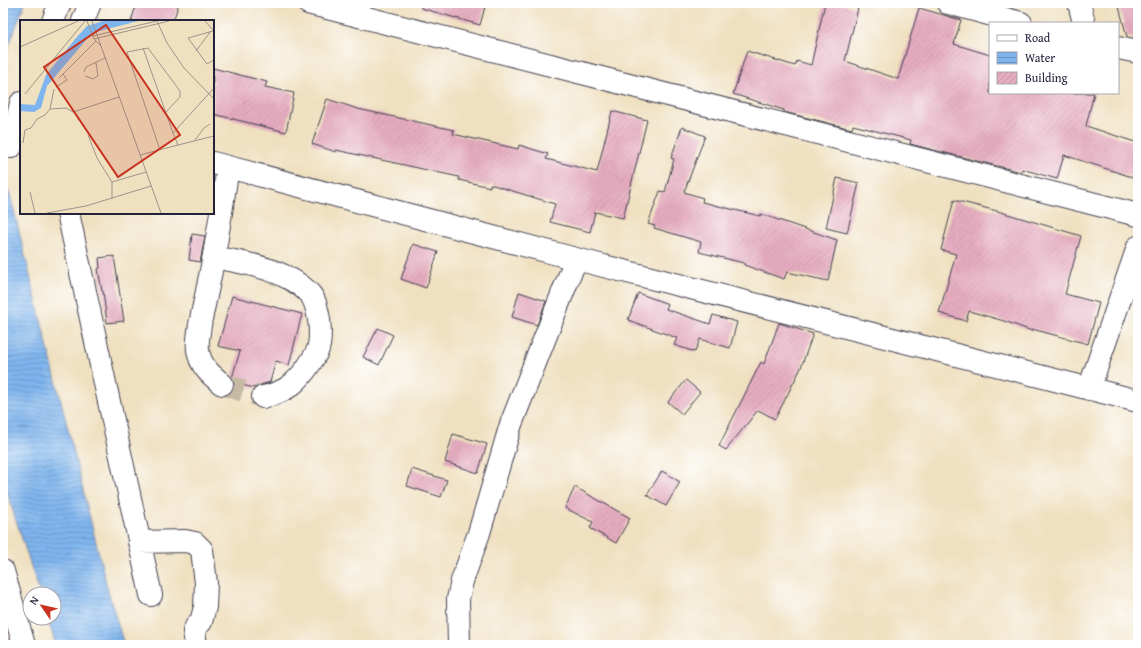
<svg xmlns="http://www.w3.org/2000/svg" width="1141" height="648" viewBox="0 0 1141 648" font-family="'Gentium Book Plus',serif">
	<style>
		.water { fill: url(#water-rules); stroke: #506c94 }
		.building { fill: url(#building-hatch) }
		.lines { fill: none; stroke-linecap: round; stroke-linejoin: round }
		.minor-tunnel { stroke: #c6baa5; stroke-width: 22; stroke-dasharray: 22 11; stroke-linecap: butt }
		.minor-casing { stroke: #413e4f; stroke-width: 24 }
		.minor { stroke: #fff; stroke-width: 22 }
		.inset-road { fill: none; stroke: #9d948b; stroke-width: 1 }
		.view { fill: #c8321e; fill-opacity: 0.15; stroke: #c8321e; stroke-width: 2 }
		.inset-edge { fill: none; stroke: #22223b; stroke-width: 2 }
	</style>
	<defs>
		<pattern id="water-rules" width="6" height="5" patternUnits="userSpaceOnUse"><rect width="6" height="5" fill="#7fb5ee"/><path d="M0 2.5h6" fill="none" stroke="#6893c2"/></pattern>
		<pattern id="building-hatch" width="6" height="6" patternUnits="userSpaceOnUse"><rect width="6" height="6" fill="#e6acc0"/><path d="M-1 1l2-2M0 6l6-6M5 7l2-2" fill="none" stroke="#c594a6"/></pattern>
	</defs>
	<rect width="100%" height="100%" fill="#fff"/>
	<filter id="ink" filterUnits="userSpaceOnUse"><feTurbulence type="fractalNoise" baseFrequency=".025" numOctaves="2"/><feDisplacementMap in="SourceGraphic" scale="8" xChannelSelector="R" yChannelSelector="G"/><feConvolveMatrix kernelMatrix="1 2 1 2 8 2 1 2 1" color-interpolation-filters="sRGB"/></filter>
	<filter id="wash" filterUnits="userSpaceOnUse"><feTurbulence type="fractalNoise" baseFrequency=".012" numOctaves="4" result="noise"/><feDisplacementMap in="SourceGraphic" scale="16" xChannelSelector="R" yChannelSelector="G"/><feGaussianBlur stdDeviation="0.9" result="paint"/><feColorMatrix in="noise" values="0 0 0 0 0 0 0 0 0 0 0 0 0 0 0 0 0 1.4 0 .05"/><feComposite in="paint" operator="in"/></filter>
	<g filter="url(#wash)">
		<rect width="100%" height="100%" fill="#efe0c0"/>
		<path class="water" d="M3 3H25L3 61Z
			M3 181 10 195 108 591 124 645H56L47 618H54V594H40L3 480Z"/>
		<g id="blocks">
			<path class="building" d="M137 3H179L173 21H131Z
				M422 3H486L480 25 421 8Z
				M825 3H837L858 8 845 61 898 79 919 8 961 20 954 44 990 55V93H1094L1086 126 1138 143V179L1064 155 1057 179 1022 169 1021 172 910 144 911 140 853 125 852 129 784 112V110L733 94 747 51 795 66 797 61 811 65Z
				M1118 3H1138V39L1127 37Z
				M213 68 267 82 265 87 294 93 286 132 213 114Z
				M327 99 358 109 454 130 453 134 518 149 519 145 548 154 546 159 597 172 612 111 647 120 623 218 595 212 590 232 550 222 555 204 490 184V187L459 180V177L336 150V152L312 144Z
				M682 127 705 136 684 192 703 198 702 202 760 216 761 214 837 240 828 281 787 272 784 279 744 265V263L699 252 701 242 654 228 655 226 648 224 660 191 665 192 674 159 671 158Z
				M837 178 859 183 847 233 826 228Z
				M954 200 1001 212 1081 236 1065 294 1099 303 1088 344 1032 329V331L1004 321 969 311 966 321 939 313 956 254 941 250Z
				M192 234 205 236 200 262 189 260Z
				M413 244 438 252 426 288 401 279Z
				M114 256 124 321 107 323 103 291H102L98 269 100 268 99 258Z
				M519 292 546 301 537 325 512 317Z
				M638 293 668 304 666 309 710 324 713 315 737 322 730 348 700 339 695 352 674 345 677 338 628 320Z
				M232 296 302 314 289 365 276 361 270 382 260 385 254 388 234 383 232 378 240 351 218 346Z
				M779 323 813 334 800 370 775 419 758 410 726 450 719 446 761 362 764 364Z
				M378 328 393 335 379 365 363 357Z
				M686 380 700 392 682 414 668 402Z
				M453 434 487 444 478 473 445 462Z
				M412 469 447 480 441 497 407 486Z
				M662 471 680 482 666 506 647 495Z
				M575 487 630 518 616 543 590 528 593 522 565 508Z"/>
		</g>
	</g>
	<g filter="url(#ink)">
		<use href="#blocks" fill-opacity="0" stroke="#413e4f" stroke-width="1"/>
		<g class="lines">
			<path class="minor-tunnel" d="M222 384 263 397"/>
			<g class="minor-casing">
				<path id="minor" d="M308 3 1138 215
					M948 3 1021 23
					M1079 3 1084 23
					M53 21 60 3
					M83 21 90 3
					M1118 48 1138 52
					M11 147 21 103
					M213 163 576 259 1138 401
					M68 213 151 595
					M214 257C245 263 286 269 309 293 316 300 317 310 319 319 320 328 321 340 318 349 317 353 313 358 311 362 298 382 287 392 263 397
					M222 384C211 375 200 366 198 350 196 334 206 299 209 281 217 243 222 205 228 167
					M1089 389 1138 247
					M139 542 185 541 195 543 202 550 206 583 205 607 201 622 197 625 194 631 196 645
					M3 571 24 645
					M459 645 458 599 462 581 479 533 511 424 576 259"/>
			</g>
			<use href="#minor" class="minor"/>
		</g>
	</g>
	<g transform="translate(20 20)">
		<rect width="194" height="194" fill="#efe0c0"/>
		<path d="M83 1H118L72 13 27 66 21 88 14 92 0 91V84L15 85 26 55 56 18 67 6Z" fill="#7fb5ee"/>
		<path class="inset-road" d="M67 1 74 19 81 26M72 1 141 193M137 1 147 23 164 48 194 79M185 1 194 11M193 11 168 18 187 44 194 40M73 16 137 1M74 19 149 1M0 27 58 1M123 28 153 113M176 31 191 11M64 52 66 47 85 38M65 56 73 59 78 56 76 43M39 58 76 21M36 67 47 60 43 54M34 69 30 89 46 88 53 92 99 77M5 74 65 1M68 115 77 138 92 162V179M175 120 184 108 190 104M3 123 5 110 11 108 17 99 25 95 30 89M158 125 194 116M140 130 107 32 128 28 160 71V77L146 92M120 135 158 125 153 113 194 68M92 162 126 152M10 172 15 193M27 193 66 186 131 166"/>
		<path class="view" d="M86 5 160 115 98 157 24 47Z"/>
		<rect width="194" height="194" class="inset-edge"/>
	</g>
	<rect width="1141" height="648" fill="none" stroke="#fff" stroke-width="16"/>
	<rect x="989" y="22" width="130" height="72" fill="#ffffff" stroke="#a7a7b1"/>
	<rect x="997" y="35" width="20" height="6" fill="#ffffff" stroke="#a7a7b1"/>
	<text x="1025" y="42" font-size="12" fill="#22223b">Road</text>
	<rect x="997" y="52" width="20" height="12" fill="url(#water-rules)" stroke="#a7a7b1"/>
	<text x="1025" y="62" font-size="12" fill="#22223b">Water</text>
	<rect x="997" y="72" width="20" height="12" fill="url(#building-hatch)" stroke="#a7a7b1"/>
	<text x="1025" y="82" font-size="12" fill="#22223b">Building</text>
	<g transform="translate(42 606) rotate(304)"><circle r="19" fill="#ffffff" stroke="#a7a7b1"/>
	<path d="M0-3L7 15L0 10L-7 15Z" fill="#c8321e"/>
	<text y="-6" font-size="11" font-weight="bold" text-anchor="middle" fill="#22223b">N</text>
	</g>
</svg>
